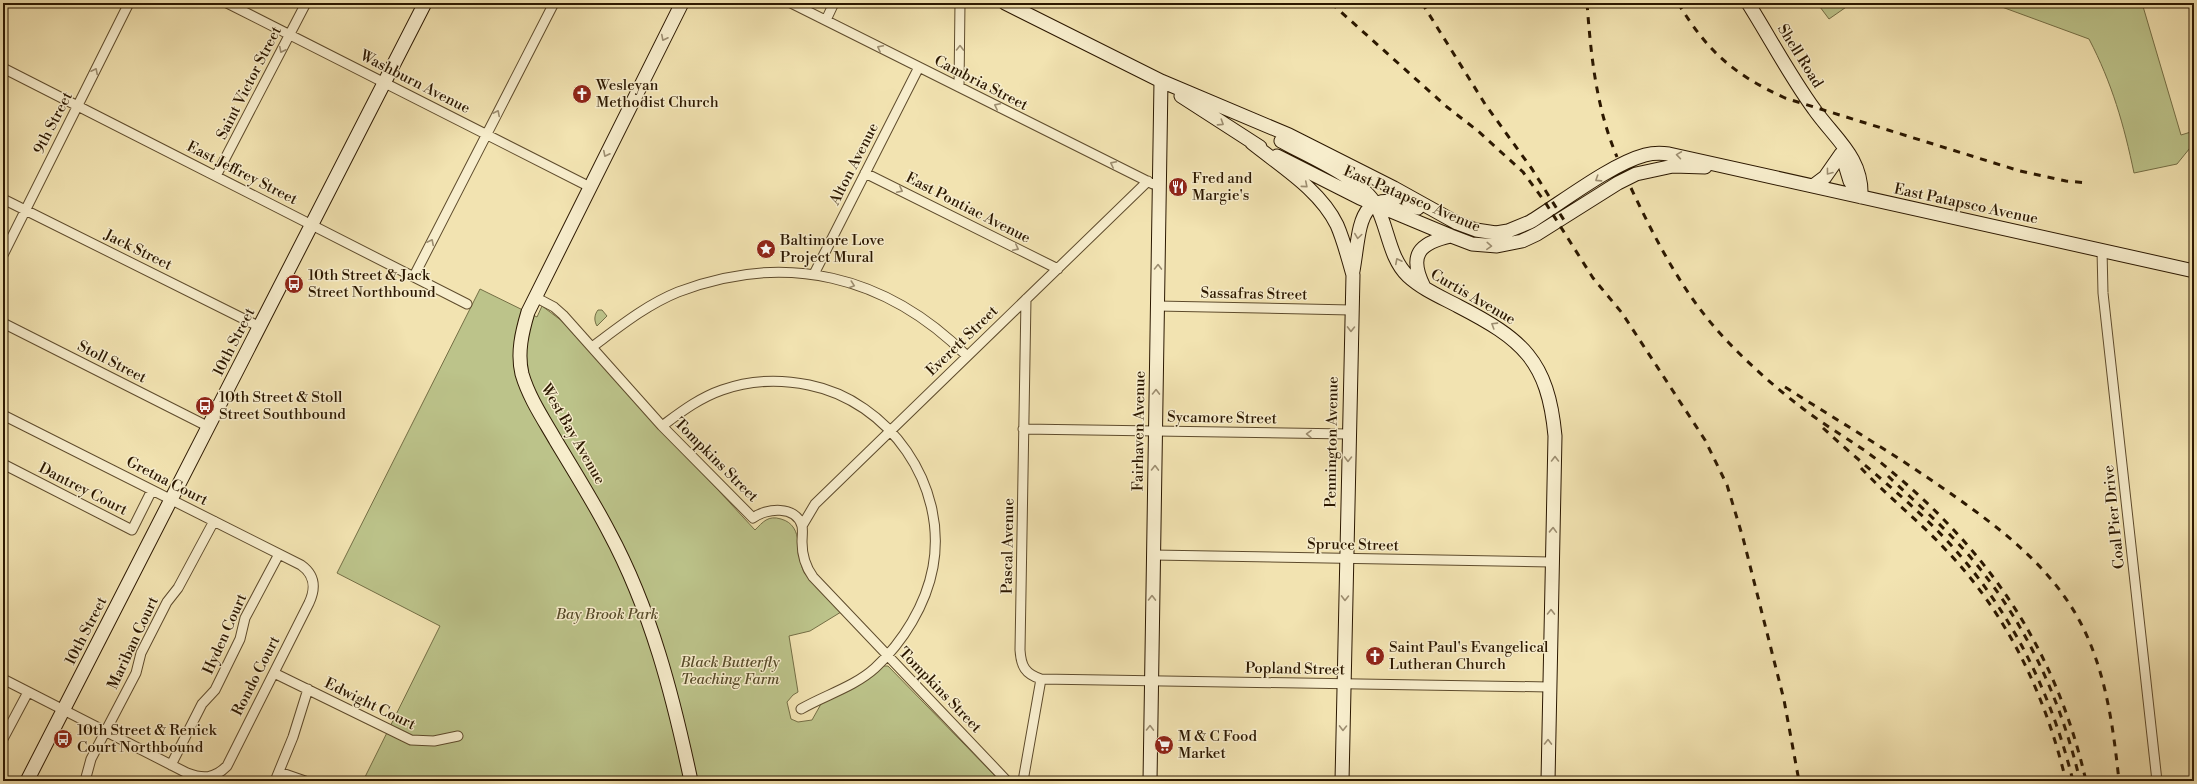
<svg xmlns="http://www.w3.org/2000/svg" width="2197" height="784" viewBox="0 0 2197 784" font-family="'Libre Bodoni',serif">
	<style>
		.green { fill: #bcc38a; stroke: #746e45 }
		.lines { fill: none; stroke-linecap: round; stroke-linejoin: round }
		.street-casing { stroke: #5e4b2c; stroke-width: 11 }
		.secondary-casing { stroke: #2c1800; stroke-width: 15 }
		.street { stroke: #f7edcc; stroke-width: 9 }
		.secondary { stroke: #f7edcc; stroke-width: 13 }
		.rail { stroke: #2c1800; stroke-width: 3; stroke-dasharray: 7 7; stroke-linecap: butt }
		.oneway { stroke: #9c8d70 }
		.labels { text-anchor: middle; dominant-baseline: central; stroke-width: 3; stroke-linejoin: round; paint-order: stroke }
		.street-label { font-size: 15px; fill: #2c1800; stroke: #f7edcc }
		.poi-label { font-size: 15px; fill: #2c1800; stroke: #f7edcc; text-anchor: start }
		.park-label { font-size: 15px; font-style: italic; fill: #574b29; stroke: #f7edcc }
	</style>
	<rect width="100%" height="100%" fill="#f2e3b1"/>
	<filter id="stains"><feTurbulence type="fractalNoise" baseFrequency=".005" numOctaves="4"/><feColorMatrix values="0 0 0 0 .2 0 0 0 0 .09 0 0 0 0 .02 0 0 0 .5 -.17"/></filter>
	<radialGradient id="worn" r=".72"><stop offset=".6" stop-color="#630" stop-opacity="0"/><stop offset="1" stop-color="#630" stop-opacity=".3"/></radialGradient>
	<path class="green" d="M1825 3H1852L1829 19 1820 7Z
		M1991 3H2142L2181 135 2194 131V143L2177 164 2134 173C2124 125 2112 83 2089 39Z
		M480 289 537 317 542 306 562 321 755 530C763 522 768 515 781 519 806 526 794 556 805 574L841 612 810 631 789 636 798 692 793 695 787 702 791 719 798 722 812 720 821 704 829 698 859 683 883 666H888L1000 781H363L440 626 337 573Z
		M598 310H602L607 316 597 326C594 321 594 315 598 310Z"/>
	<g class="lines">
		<g class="street-casing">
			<path id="street" d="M227 3 590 187
				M791 3 1153 184
				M826 20 834 3
				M3 68 467 304
				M959 87 960 3
				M865 173 1058 269
				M216 176 306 3
				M3 199 260 327
				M2102 250 2103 293 2157 781
				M3 255 129 3
				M814 274 919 67
				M414 276 554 3
				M535 297 554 307 563 315 662 426 753 518C766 508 796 505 802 526 803 531 802 537 802 542 802 555 805 566 813 577L1007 781
				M1026 299 1020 650C1021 666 1025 674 1041 679L1549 687
				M1157 306 1351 310
				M3 323 209 427
				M592 347C619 327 646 305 678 292 785 251 886 275 967 356
				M3 415 301 565C315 575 316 588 309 603L227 766C214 779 203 779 187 773L3 679
				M662 426C681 412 699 398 722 390 750 380 780 379 809 385 889 401 948 485 933 567 926 605 903 642 875 668 854 687 825 695 801 709
				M1023 429 1348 434
				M3 464 132 530 152 490
				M802 526 815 504 1148 181
				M1153 555 1551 562
				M274 673 411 740 434 741 458 736
				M3 739 28 692
				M171 765 202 704 215 690 240 639 245 618 279 554
				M279 772 305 781
				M85 781 91 759 136 673 141 653 167 602 178 588 214 521
				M275 781 293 737 308 689
				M1023 781 1041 679"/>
		</g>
		<g class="secondary-casing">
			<path id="secondary" d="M682 3 528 312C522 332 517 353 522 374 529 398 544 420 556 441 574 471 593 501 609 532 651 610 673 696 691 781
				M1005 3 1161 81 1289 135 1394 188 1457 223 1476 230 1496 233 1508 231 1530 222C1561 203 1611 164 1645 155 1653 153 1661 153 1669 154L2194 271
				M1748 3C1770 38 1790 76 1814 109 1834 138 1863 157 1861 197
				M1181 96 1260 147
				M1281 141C1308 156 1360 177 1376 205 1388 227 1389 258 1408 276 1422 289 1441 297 1458 306 1522 339 1548 360 1555 436L1548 781
				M1252 143C1282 167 1320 190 1337 225 1344 241 1348 258 1353 275L1342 781
				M1277 156 1360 198 1451 236 1472 244 1497 246 1522 241 1537 234 1618 183 1636 174 1673 166 1705 167
				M1843 158 1850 181 1861 197
				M1813 186 1825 177 1841 154
				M1353 271C1361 226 1356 184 1418 208
				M1424 287C1408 255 1419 243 1451 236
				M27 781 425 3
				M1150 781 1161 81"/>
		</g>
		<use href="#street" class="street"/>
		<use href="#secondary" class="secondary"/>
		<path class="rail" d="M1331 3 1447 107 1478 131 1523 172 1545 202 1593 278 1622 313 1705 440 1727 485 1743 538 1784 700 1799 781
			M1422 3 1485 104 1532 169 1567 225
			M1587 3C1591 56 1596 107 1617 157
			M1678 3C1708 52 1733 74 1785 98L2020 171 2066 181 2089 183
			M1631 188C1657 243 1686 299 1729 343 1750 365 1777 389 1801 407 1826 427 1855 442 1880 462 1987 548 2055 646 2086 781
			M1785 387C1840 422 1896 455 1950 493 2007 533 2063 576 2090 643 2108 687 2114 734 2119 781
			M1823 428C1865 467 1912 502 1951 545 2012 613 2051 692 2073 781
			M1861 468C1887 496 1918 520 1944 548 2007 613 2045 694 2066 781
			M1888 476C1910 497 1933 517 1954 539 2018 606 2059 691 2080 781"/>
	</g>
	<defs><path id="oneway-chevron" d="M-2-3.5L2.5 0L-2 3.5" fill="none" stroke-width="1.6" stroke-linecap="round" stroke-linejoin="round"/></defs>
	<g class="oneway">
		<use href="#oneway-chevron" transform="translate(664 38) rotate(117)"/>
		<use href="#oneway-chevron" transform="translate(880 48) rotate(-153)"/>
		<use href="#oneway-chevron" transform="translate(960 48) rotate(-89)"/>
		<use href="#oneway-chevron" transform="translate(282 50) rotate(117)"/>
		<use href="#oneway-chevron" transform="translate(95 71) rotate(-63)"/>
		<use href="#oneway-chevron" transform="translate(997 106) rotate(-153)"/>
		<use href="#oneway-chevron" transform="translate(497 113) rotate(-63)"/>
		<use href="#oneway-chevron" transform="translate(1221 123) rotate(33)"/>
		<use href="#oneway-chevron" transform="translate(606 154) rotate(117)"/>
		<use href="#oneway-chevron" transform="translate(1679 155) rotate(-172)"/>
		<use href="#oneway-chevron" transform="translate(1113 164) rotate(-153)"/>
		<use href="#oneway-chevron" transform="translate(1829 172) rotate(128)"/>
		<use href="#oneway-chevron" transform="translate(1598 179) rotate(147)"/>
		<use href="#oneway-chevron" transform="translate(1305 185) rotate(40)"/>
		<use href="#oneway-chevron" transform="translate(900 190) rotate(27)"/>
		<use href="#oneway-chevron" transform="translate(1358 236) rotate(98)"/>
		<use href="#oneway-chevron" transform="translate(431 242) rotate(-63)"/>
		<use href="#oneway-chevron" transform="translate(1489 246) rotate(3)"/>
		<use href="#oneway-chevron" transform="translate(1016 248) rotate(27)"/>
		<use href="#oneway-chevron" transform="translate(1398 261) rotate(-117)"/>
		<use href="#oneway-chevron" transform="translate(1158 267) rotate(-89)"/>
		<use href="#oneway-chevron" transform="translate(852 285) rotate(19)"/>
		<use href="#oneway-chevron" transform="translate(1494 325) rotate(-148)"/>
		<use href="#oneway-chevron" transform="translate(1351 329) rotate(91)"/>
		<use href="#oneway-chevron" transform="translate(1156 392) rotate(-89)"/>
		<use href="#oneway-chevron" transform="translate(1309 434) rotate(-179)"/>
		<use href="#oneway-chevron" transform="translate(1348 459) rotate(91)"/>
		<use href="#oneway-chevron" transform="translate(1555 459) rotate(-90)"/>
		<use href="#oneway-chevron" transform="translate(1155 468) rotate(-89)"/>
		<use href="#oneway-chevron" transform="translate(1553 530) rotate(-88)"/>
		<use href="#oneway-chevron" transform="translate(1152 598) rotate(-89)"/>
		<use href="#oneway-chevron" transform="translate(1345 598) rotate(91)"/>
		<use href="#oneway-chevron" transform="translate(1551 612) rotate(-89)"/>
		<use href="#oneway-chevron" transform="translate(1150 728) rotate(-89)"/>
		<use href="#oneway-chevron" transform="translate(1343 728) rotate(91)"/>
		<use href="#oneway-chevron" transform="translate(1548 742) rotate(-89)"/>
	</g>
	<defs>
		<g id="church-disc" transform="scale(1)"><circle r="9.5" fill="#8f2418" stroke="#f7edcc"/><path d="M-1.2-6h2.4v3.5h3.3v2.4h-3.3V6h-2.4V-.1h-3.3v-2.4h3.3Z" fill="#fff"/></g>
		<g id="restaurant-disc" transform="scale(1)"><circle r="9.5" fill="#8f2418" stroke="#f7edcc"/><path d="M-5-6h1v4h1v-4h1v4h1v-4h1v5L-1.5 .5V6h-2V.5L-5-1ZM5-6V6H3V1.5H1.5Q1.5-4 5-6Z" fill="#fff"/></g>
		<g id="sight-disc" transform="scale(1)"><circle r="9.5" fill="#8f2418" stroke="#f7edcc"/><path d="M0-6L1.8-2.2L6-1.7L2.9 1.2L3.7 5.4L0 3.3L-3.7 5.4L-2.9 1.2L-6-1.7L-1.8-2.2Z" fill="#fff"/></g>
		<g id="bus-disc" transform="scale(1)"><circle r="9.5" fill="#8f2418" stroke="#f7edcc"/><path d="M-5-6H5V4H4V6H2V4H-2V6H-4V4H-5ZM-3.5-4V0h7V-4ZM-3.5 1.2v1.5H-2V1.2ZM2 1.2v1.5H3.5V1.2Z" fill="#fff"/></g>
		<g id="supermarket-disc" transform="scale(1)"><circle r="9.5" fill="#8f2418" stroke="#f7edcc"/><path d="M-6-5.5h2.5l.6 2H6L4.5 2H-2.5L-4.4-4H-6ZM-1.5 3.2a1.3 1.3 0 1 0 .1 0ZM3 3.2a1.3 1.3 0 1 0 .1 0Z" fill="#fff"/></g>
	</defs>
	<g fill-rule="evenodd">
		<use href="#church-disc" x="582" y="94"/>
		<use href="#restaurant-disc" x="1178" y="187"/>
		<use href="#sight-disc" x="766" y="249"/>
		<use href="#bus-disc" x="294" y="284"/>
		<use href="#bus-disc" x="205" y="406"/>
		<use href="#church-disc" x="1375" y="656"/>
		<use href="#bus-disc" x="63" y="739"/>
		<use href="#supermarket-disc" x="1164" y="745"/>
	</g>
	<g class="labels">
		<g class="street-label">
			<text transform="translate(1800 56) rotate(58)">Shell Road</text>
			<text transform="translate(415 82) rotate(27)">Washburn Avenue</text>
			<text transform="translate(249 83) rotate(-63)">Saint Victor Street</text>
			<text transform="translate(981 83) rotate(27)">Cambria Street</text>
			<text transform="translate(53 123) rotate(-63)">9th Street</text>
			<text transform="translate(854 164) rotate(-63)">Alton Avenue</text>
			<text transform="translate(242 173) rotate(27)">East Jeffrey Street</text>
			<text transform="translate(1412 199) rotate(23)">East Patapsco Avenue</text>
			<text transform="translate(1966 204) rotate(12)">East Patapsco Avenue</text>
			<text transform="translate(968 208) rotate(27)">East Pontiac Avenue</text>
			<text transform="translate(138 250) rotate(26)">Jack Street</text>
			<text transform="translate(1254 294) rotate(1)">Sassafras Street</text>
			<text transform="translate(1473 297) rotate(30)">Curtis Avenue</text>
			<text transform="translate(962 341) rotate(-44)">Everett Street</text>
			<text transform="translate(234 342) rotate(-63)">10th Street</text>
			<text transform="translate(112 362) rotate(27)">Stoll Street</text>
			<text transform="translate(1222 418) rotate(1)">Sycamore Street</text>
			<text transform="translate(1139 431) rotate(-89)">Fairhaven Avenue</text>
			<text transform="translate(573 434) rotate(60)">West Bay Avenue</text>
			<text transform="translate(1332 442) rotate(-89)">Pennington Avenue</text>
			<text transform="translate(716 460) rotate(45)">Tompkins Street</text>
			<text transform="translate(167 481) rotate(27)">Gretna Court</text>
			<text transform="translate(83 489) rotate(27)">Dantrey Court</text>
			<text transform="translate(2114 517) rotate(-96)">Coal Pier Drive</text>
			<text transform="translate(1353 545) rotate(1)">Spruce Street</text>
			<text transform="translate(1008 546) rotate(-89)">Pascal Avenue</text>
			<text transform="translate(86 631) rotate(-63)">10th Street</text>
			<text transform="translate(225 634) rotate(-66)">Hyden Court</text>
			<text transform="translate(133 643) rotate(-65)">Mariban Court</text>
			<text transform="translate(1295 669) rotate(1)">Popland Street</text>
			<text transform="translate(256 676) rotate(-63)">Rondo Court</text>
			<text transform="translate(940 690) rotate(46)">Tompkins Street</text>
			<text transform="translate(370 704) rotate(26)">Edwight Court</text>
		</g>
		<g class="poi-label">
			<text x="596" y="85">Wesleyan<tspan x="596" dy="17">Methodist Church</tspan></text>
			<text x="1192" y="178">Fred and<tspan x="1192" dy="17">Margie's</tspan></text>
			<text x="780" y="240">Baltimore Love<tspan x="780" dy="17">Project Mural</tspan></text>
			<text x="308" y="275">10th Street &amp; Jack<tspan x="308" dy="17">Street Northbound</tspan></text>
			<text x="219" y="397">10th Street &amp; Stoll<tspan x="219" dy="17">Street Southbound</tspan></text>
			<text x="1389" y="647">Saint Paul's Evangelical<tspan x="1389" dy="17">Lutheran Church</tspan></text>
			<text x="77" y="730">10th Street &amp; Renick<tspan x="77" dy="17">Court Northbound</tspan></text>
			<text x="1178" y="736">M &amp; C Food<tspan x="1178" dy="17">Market</tspan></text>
		</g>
		<g class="park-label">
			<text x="607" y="614">Bay Brook Park</text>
			<text x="730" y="662">Black Butterfly<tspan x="730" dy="17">Teaching Farm</tspan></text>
		</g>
	</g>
	<rect width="2197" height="784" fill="none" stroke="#f2e3b1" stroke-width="16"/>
	<rect x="4" y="4" width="2189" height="776" fill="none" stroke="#2c1800" stroke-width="2"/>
	<rect x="8" y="8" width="2181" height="768" fill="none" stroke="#2c1800"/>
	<rect width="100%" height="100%" filter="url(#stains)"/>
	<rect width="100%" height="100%" fill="url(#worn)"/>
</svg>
